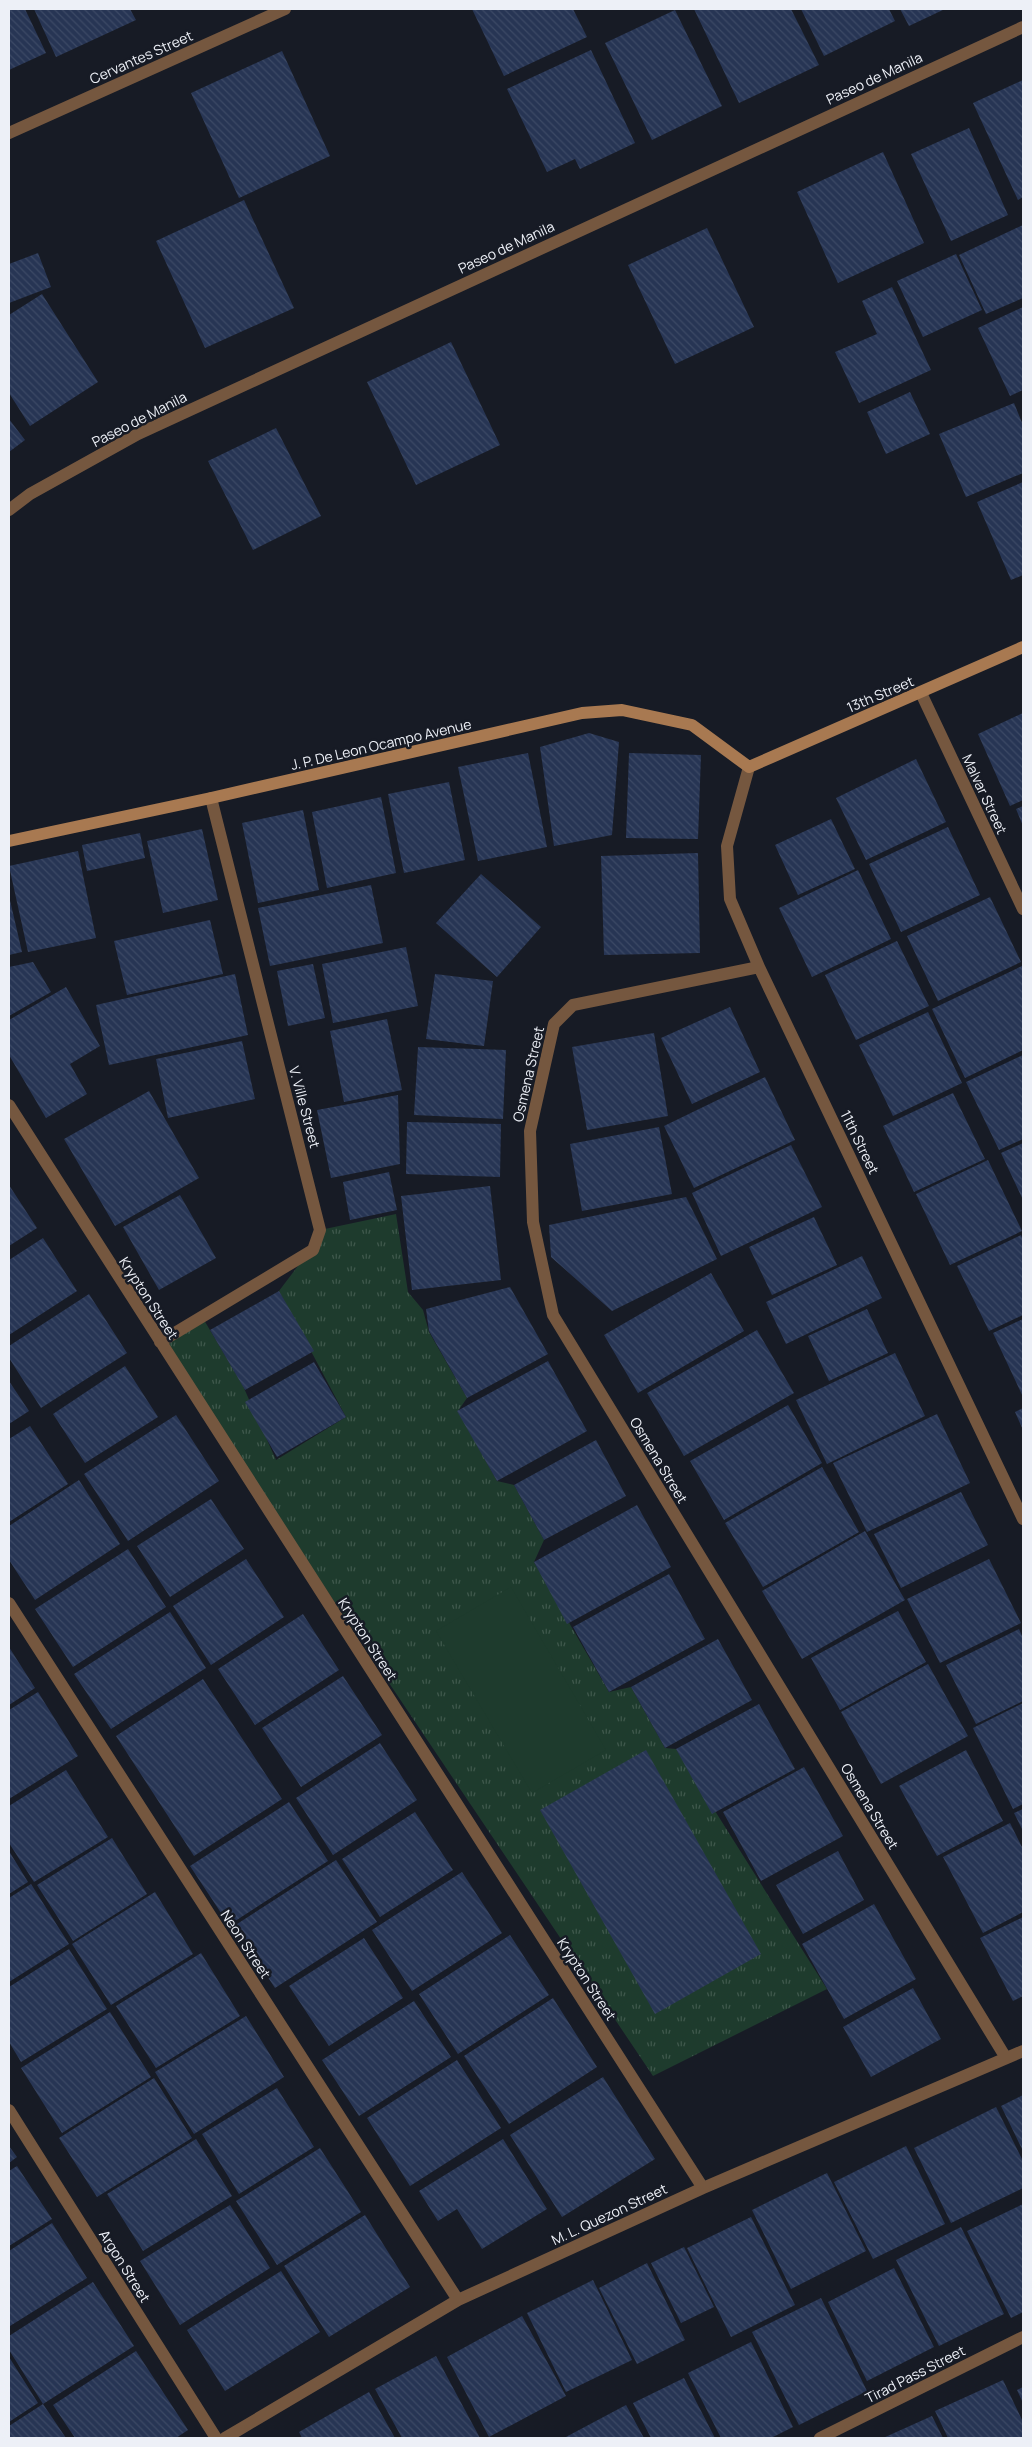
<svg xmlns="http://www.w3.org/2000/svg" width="1032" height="2447" viewBox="0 0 1032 2447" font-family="Manrope,sans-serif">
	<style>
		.grass { fill: url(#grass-tufts) }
		.pitch { fill: #1e3b2d }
		.building { fill: url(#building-back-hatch) }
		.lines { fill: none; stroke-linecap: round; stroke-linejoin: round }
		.street { stroke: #75573f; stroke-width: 12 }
		.secondary { stroke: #a87951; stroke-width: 12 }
		.labels { text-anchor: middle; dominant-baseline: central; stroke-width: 5; stroke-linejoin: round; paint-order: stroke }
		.street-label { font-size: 14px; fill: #edf0f7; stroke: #171b25 }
	</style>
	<defs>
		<pattern id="grass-tufts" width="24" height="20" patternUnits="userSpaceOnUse" patternTransform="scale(1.25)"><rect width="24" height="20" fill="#1e3b2d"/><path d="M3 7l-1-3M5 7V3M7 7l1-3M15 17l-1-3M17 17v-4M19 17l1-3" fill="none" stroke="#3f584c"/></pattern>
		<pattern id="building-back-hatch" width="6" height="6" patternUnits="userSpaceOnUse" patternTransform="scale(1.25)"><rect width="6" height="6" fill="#273554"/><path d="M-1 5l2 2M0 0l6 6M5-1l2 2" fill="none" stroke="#3c4965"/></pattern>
	</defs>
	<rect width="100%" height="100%" fill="#171b25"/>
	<path class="grass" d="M396 1214 408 1292 423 1310 429 1332 467 1398 458 1411 497 1481 514 1485 544 1540 534 1562 609 1692 631 1687 665 1748 676 1749 827 1989 653 2076 160 1342 204 1320 243 1386 276 1460 346 1417 279 1291 313 1246 320 1230Z"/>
	<path class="pitch" d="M511 1587 606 1750 532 1793 436 1631Z"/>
	<path class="building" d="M9 9H25L46 53 9 70Z
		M34 9H130L136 20 56 57Z
		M472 9H573L587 37 504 76Z
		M694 9H791L819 65 739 103Z
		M801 9H889L895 21 824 56Z
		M900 9H945L909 26Z
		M675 10 722 106 652 140 605 43Z
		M591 50 635 143 580 169 575 159 547 172 507 89Z
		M282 51 330 156 239 198 191 93Z
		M1023 80V197L1018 200 973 103Z
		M969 128 1008 215 951 241 911 154Z
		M883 152 924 243 838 283 797 192Z
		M244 200 294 308 205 348 156 241Z
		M1023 225V298L986 314 959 255Z
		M707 228 754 327 675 364 628 265Z
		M38 253 51 287 9 303V264Z
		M956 254 982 310 923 337 897 281Z
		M892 287 931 370 859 403 835 352 877 334 862 301Z
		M42 294 98 382 30 426 9 393V315Z
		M1023 307V390L1010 396 978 328Z
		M451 342 500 445 416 485 367 382Z
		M910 392 930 434 886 454 867 412Z
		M1014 403 1023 425V473L966 497 939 434Z
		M9 419 25 440 9 452Z
		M276 428 321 516 253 550 208 461Z
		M1023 482V575L1011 580 977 502Z
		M1023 713V800L1010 806 978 734Z
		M589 733 619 742 612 835 554 846 540 747Z
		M528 753 547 847 478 861 458 767Z
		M629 753 701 755 698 839 626 838Z
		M916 759 946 822 866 860 836 798Z
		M449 782 465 860 404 873 388 794Z
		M381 797 396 873 327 888 312 812Z
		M1023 806V826L1016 809Z
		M303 810 319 890 258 903 242 823Z
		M831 819 855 869 798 895 775 845Z
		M948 827 980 895 901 932 869 864Z
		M202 829 218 900 163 913 147 841Z
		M140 833 145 858 87 871 82 845Z
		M78 851 96 938 28 952 9 866Z
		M698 853 700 953 604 955 601 856Z
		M858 870 891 939 812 977 779 908Z
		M481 874 541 927 497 977 436 923Z
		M371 885 383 943 270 966 258 908Z
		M9 896 22 952 9 955Z
		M990 897 1021 962 938 1001 907 936Z
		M210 920 223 974 127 995 114 941Z
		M897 941 929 1006 856 1040 825 975Z
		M406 947 418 1006 333 1023 322 964Z
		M33 962 51 992 9 1016V967Z
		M313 964 325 1018 288 1026 277 971Z
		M1022 966 1023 1050 965 1078 932 1009Z
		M235 974 248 1035 109 1065 96 1005Z
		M435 974 493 981 484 1046 426 1039Z
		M66 987 100 1046 70 1064 87 1094 46 1118 9 1055V1020Z
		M730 1007 760 1072 692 1104 661 1038Z
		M928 1012 962 1083 893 1116 859 1045Z
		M387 1019 402 1090 344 1102 330 1031Z
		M654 1033 668 1116 587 1130 572 1047Z
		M242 1041 255 1099 168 1118 156 1059Z
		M418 1047 506 1050 503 1119 414 1115Z
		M1023 1055V1139L999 1150 966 1082Z
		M765 1077 795 1140 694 1188 664 1126Z
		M149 1091 199 1178 115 1226 64 1139Z
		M953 1093 985 1159 914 1192 883 1126Z
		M398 1095 400 1164 331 1178 317 1110Z
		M407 1122 501 1124 500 1177 406 1174Z
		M659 1127 672 1194 582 1211 570 1144Z
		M1023 1143V1200L1001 1153Z
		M791 1145 822 1207 721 1256 692 1193Z
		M988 1160 1022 1231 950 1265 916 1194Z
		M389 1172 397 1210 350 1220 343 1182Z
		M9 1185 37 1228 9 1246Z
		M490 1186 501 1280 412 1290 401 1196Z
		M180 1195 216 1258 159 1290 123 1227Z
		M686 1197 717 1259 612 1311 551 1257 549 1225Z
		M814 1217 837 1265 772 1295 749 1247Z
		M1021 1235 1023 1240V1315L989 1331 957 1266Z
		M43 1238 77 1291 9 1335V1260Z
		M862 1256 882 1298 786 1344 766 1302Z
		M711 1273 744 1331 638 1393 604 1335Z
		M510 1287 548 1354 467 1398 429 1331 426 1309Z
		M279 1291 314 1351 245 1390 210 1330Z
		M89 1294 127 1353 41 1408 9 1358V1346Z
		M867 1309 888 1353 829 1381 808 1336Z
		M1023 1319V1397L993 1333Z
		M757 1330 794 1393 684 1456 647 1393Z
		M895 1353 925 1416 827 1464 796 1400Z
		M548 1361 587 1431 497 1481 457 1411Z
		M314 1362 346 1417 277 1457 245 1402Z
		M125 1366 158 1417 85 1463 53 1414Z
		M9 1381 29 1411 9 1424Z
		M788 1405 822 1463 724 1520 690 1461Z
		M1023 1408V1430L1015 1412Z
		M937 1414 970 1483 867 1532 833 1463Z
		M176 1415 219 1481 128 1541 84 1474Z
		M30 1426 68 1484 9 1522V1439Z
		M596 1440 626 1496 544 1540 514 1485Z
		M822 1467 859 1532 763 1587 725 1523Z
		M79 1480 120 1544 35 1600 9 1560V1526Z
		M961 1492 988 1545 901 1588 874 1534Z
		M211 1499 244 1549 170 1597 137 1546Z
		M637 1505 671 1567 567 1624 534 1562Z
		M865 1531 905 1600 802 1659 762 1591Z
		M128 1549 166 1607 73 1667 35 1609Z
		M246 1559 284 1617 211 1665 173 1606Z
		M989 1559 1021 1623 940 1663 907 1599Z
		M669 1574 705 1639 609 1692 573 1627Z
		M898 1611 926 1662 840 1710 811 1658Z
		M170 1612 206 1668 111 1729 74 1674Z
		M303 1614 339 1670 255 1725 218 1669Z
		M1019 1629 1023 1638V1701L976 1724 946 1665Z
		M718 1639 752 1700 665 1748 631 1687Z
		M9 1647 35 1688 9 1705Z
		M928 1664 968 1736 881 1784 841 1712Z
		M343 1676 382 1735 301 1787 262 1728Z
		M203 1679 282 1799 194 1856 116 1736Z
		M38 1692 78 1756 9 1799V1710Z
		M1023 1703V1804L1013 1809 973 1728Z
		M759 1704 795 1769 712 1814 676 1749Z
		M380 1743 417 1800 333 1855 296 1798Z
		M646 1750 761 1954 655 2014 540 1810Z
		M966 1750 1003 1821 937 1856 899 1786Z
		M804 1767 843 1836 761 1881 723 1812Z
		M66 1770 108 1837 34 1882 9 1843V1806Z
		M289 1802 328 1861 229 1925 190 1866Z
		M1023 1809V1831L1014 1813Z
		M415 1812 453 1870 380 1917 342 1859Z
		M1010 1823 1023 1849V1912L983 1933 943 1857Z
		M112 1838 147 1894 73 1941 37 1885Z
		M9 1851 28 1882 9 1894Z
		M838 1851 864 1900 803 1934 776 1885Z
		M336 1860 377 1922 275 1988 234 1926Z
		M462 1872 502 1933 412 1991 372 1930Z
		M31 1884 69 1944 9 1982V1898Z
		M155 1892 193 1954 111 2005 72 1944Z
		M874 1904 916 1979 844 2019 802 1944Z
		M1023 1917V1996L1013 2001 980 1938Z
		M510 1935 549 1995 458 2054 419 1994Z
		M364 1938 403 1998 329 2046 289 1986Z
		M69 1949 107 2009 21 2062 9 2042V1987Z
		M201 1953 240 2016 156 2068 116 2006Z
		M913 1988 941 2039 871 2077 843 2027Z
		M553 1998 597 2067 509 2124 464 2056Z
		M414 2001 451 2057 359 2116 322 2060Z
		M110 2012 151 2077 62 2133 21 2068Z
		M246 2016 284 2077 194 2134 155 2072Z
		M457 2060 501 2128 410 2186 367 2118Z
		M603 2077 655 2159 562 2217 510 2135Z
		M154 2078 192 2138 97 2197 59 2138Z
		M277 2088 314 2147 239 2194 202 2134Z
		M1023 2095V2151L1001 2106Z
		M996 2107 1023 2161V2188L951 2223 914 2148Z
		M196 2139 232 2196 143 2251 107 2194Z
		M503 2139 547 2209 482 2249 457 2209 438 2221 419 2191Z
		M9 2146 17 2157 9 2163Z
		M906 2146 945 2224 873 2259 834 2182Z
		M320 2148 361 2212 277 2265 236 2201Z
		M17 2166 52 2219 9 2246V2171Z
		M827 2173 866 2251 791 2289 752 2210Z
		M1023 2204V2312L1011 2318 967 2231Z
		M230 2205 270 2268 180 2325 140 2261Z
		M365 2215 410 2287 329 2337 284 2266Z
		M751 2217 795 2305 731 2337 687 2248Z
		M52 2223 87 2278 10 2326 9 2251Z
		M961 2227 1004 2314 939 2346 896 2260Z
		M684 2247 714 2307 681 2323 651 2263Z
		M647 2263 685 2340 637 2364 599 2288Z
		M894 2268 934 2347 867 2381 828 2302Z
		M281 2271 320 2332 225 2391 187 2330Z
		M593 2280 632 2360 566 2392 527 2313Z
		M93 2282 134 2346 43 2404 9 2350V2336Z
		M821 2298 867 2391 799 2425 752 2332Z
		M522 2316 566 2396 489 2437 447 2357Z
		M751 2342 793 2427 771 2438H721L688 2373Z
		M136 2351 188 2430 176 2438H75L53 2405Z
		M436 2356 480 2438H402L375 2389Z
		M9 2357 38 2403 9 2422Z
		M684 2378 715 2438H651L633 2403Z
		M1003 2380 1023 2422V2438H948L935 2411Z
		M1023 2387V2403L1017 2390Z
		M369 2392 395 2438H302L299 2432Z
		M43 2404 66 2438H9V2426Z
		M626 2405 644 2438H564Z
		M932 2416 943 2438H883Z"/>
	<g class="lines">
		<path class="street" d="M9 133 285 9
			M9 510 30 494 138 434 1023 27
			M921 693 1023 909
			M749 767 727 846 730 899 759 967 1023 1519
			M759 967 573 1005 554 1024 530 1131 533 1222 553 1315 1006 2058
			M9 1105 703 2188
			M160 1342 313 1250 320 1230 211 798
			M9 1603 458 2300
			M9 2110 216 2438
			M225 2438 458 2300 703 2188 1023 2051
			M820 2438 1023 2337"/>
		<path class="secondary" d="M9 841 211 798 582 713 622 710 692 725 749 767 1023 647"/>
	</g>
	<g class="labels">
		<g class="street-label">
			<text transform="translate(141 57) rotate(-24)">Cervantes Street</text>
			<text transform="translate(874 78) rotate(-25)">Paseo de Manila</text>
			<text transform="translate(506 247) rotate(-25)">Paseo de Manila</text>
			<text transform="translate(139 419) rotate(-27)">Paseo de Manila</text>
			<text transform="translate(880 694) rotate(-23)">13th Street</text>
			<text transform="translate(381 744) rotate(-13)">J. P. De Leon Ocampo Avenue</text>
			<text transform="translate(985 794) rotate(65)">Malvar Street</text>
			<text transform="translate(528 1074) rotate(-77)">Osmena Street</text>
			<text transform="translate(305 1107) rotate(75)">V. Ville Street</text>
			<text transform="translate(860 1142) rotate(64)">11th Street</text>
			<text transform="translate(149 1298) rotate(57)">Krypton Street</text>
			<text transform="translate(659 1460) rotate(59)">Osmena Street</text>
			<text transform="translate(368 1639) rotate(57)">Krypton Street</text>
			<text transform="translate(870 1806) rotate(59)">Osmena Street</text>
			<text transform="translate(246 1944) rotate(57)">Neon Street</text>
			<text transform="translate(587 1979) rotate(57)">Krypton Street</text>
			<text transform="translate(609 2214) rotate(-25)">M. L. Quezon Street</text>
			<text transform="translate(125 2266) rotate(58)">Argon Street</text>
			<text transform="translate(915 2374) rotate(-27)">Tirad Pass Street</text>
		</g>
	</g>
	<rect width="1032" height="2447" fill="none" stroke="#edf0f7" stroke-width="20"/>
</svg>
